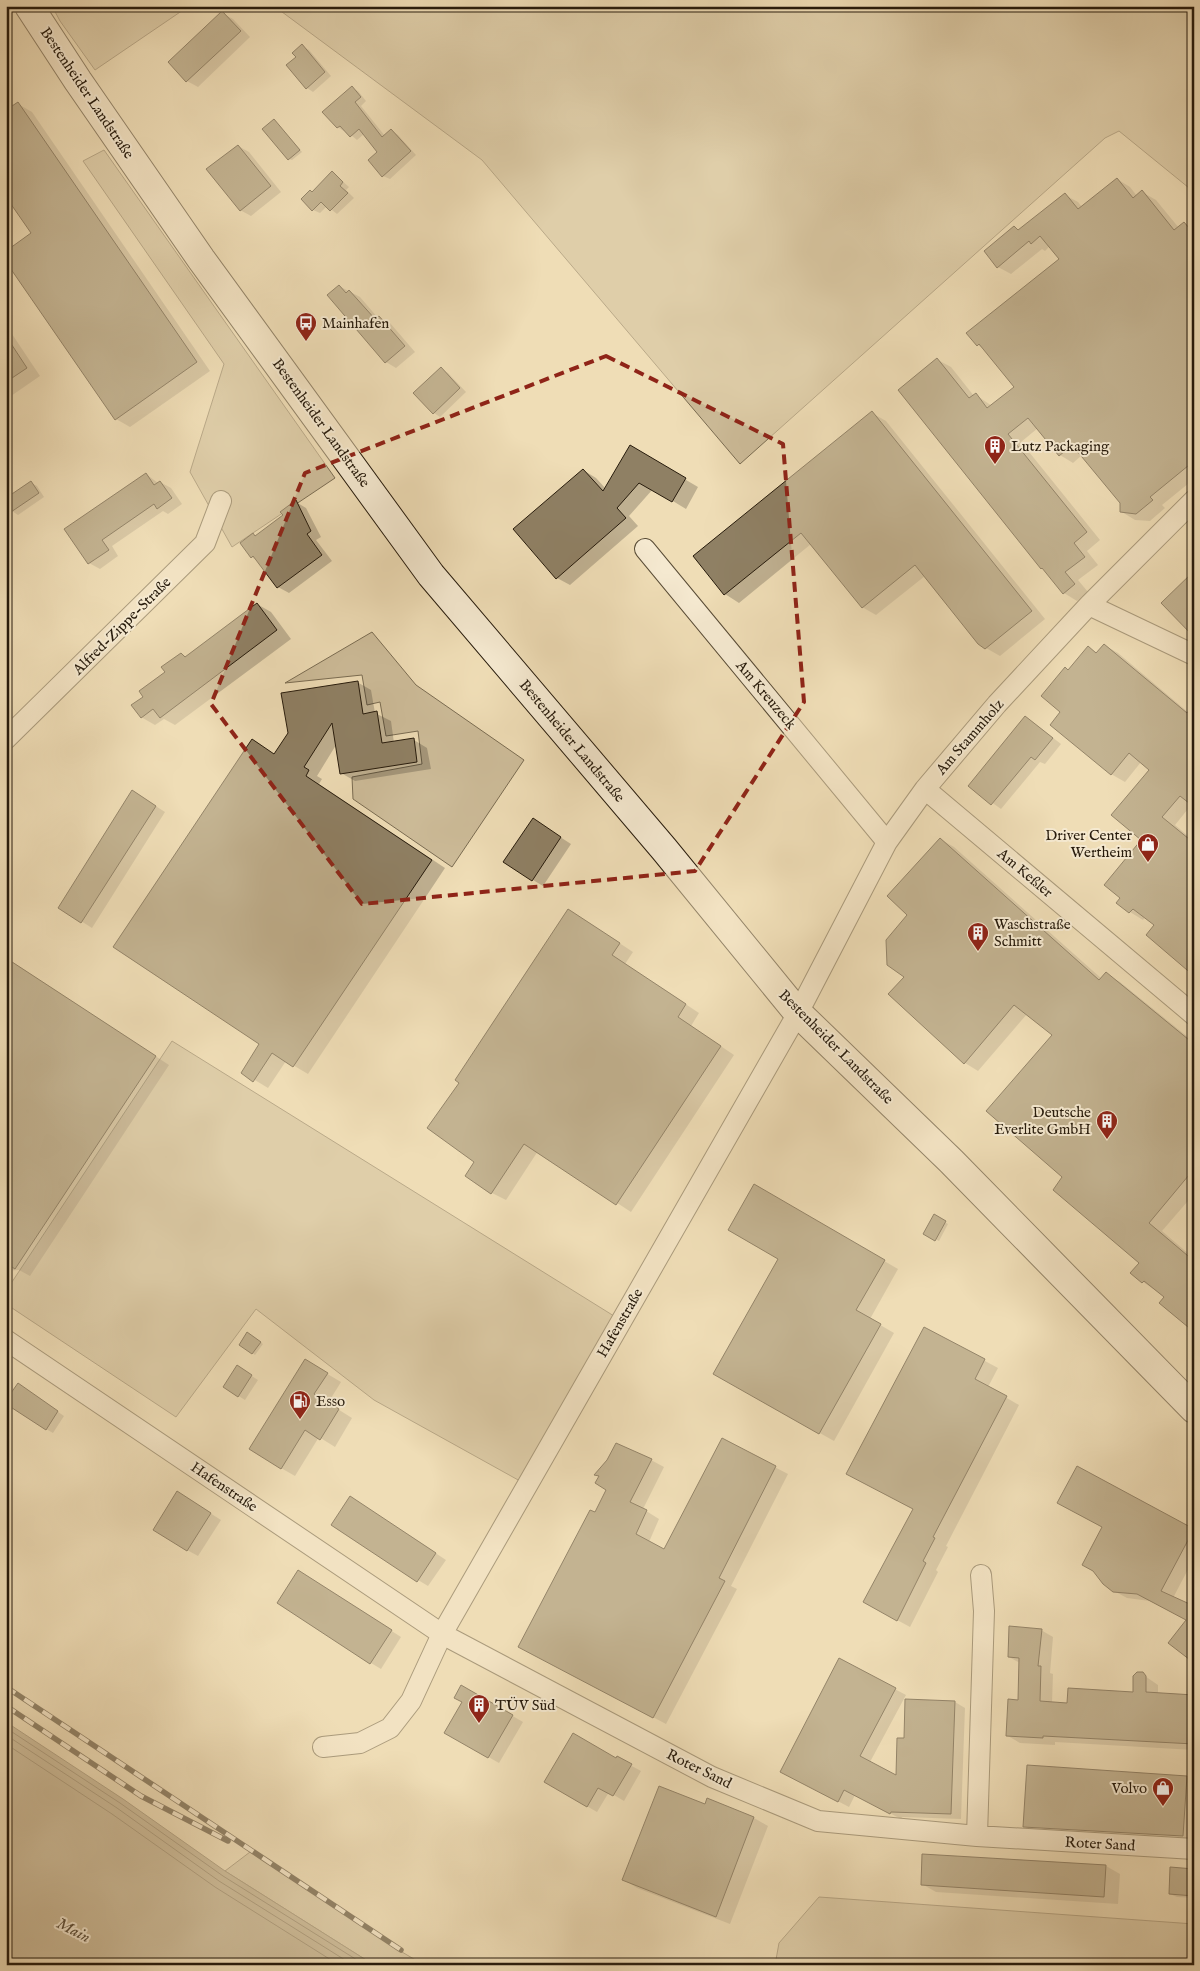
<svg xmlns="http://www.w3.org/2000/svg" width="1200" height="1971" viewBox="0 0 1200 1971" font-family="'IM FELL English',serif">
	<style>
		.green { fill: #cdbc99; stroke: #7a6c52 }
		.water { fill: #ab9b7c; stroke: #76684f }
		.shadow { fill: #0003 }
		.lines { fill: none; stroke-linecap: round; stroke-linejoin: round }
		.shore { stroke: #695b44; stroke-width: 1 }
		.building { fill: #8f8064; stroke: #271b0c }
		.minor-casing { stroke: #594c36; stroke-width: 22 }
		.secondary-casing { stroke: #271b0c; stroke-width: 30 }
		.minor { stroke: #f5e9d0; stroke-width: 20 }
		.secondary { stroke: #f5e9d0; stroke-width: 28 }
		.rail-casing { stroke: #271b0c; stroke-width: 5.5 }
		.rail { stroke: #f5e9d0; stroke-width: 4; stroke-dasharray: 11; stroke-linecap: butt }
		.marked { fill: none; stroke: #8f2418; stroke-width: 4; stroke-dasharray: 10 6; stroke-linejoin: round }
		.labels { text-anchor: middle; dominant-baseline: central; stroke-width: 4; stroke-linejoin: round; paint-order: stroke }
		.street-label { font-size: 15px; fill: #271b0c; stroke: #f5e9d0 }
		.poi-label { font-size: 15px; fill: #271b0c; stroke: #f5e9d0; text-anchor: start }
		.water-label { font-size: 16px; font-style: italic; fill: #5c4e39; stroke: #f5e9d0 }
	</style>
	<rect width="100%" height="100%" fill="#efddb6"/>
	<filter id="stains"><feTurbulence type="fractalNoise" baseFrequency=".004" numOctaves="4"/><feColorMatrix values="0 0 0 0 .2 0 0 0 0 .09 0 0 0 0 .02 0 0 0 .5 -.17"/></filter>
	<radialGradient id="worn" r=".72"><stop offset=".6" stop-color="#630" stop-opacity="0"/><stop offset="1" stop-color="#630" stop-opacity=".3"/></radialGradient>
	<path class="green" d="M52 6H189L95 70 60 21Z
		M274 6H1194V192L1119 131 1105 138 740 464 482 160Z
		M104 150 335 478 232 547 190 472 224 364 83 161Z
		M372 632 416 685 524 760 452 867 353 799 352 777 422 764 418 731 386 736 380 702 367 705 362 675 285 683Z
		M172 1041 622 1321 520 1481 374 1400 256 1309 176 1417 6 1304V1291Z
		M250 1852 402 1952 424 1965H374L225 1871Z
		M819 1897 1194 1924V1965H775L779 1943Z"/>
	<path class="water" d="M6 1722 123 1799 225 1871 374 1965H6Z"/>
	<path class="shadow" d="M222 13 233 19 250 37 198 87 187 81Z
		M302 46 309 50 331 76 313 92 307 88 297 57Z
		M8 57 11 62 6 65V58Z
		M352 88 358 91 366 101 361 106 385 136 392 131 398 135 416 155 390 179 383 176 378 153 364 134 357 140 345 130 344 131 337 127Z
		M18 104 32 112 210 371 130 427 116 419 33 234Z
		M277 123 302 152 292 160 289 159Z
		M238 146 249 152 281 192 251 216 240 210Z
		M333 173 349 187 346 190 354 198 337 214 327 206 320 213 313 210V193Z
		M1117 179 1130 187 1137 196 1142 192 1156 200 1179 228 1184 223 1194 229V479L1162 505 1165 508 1150 521 1135 520 1122 512 1121 503 1082 455 1073 463 1060 455 1038 428 1021 442 1100 540 1087 551 1098 565 1078 580 1088 592 1077 601 1064 593 1046 571 1042 568 938 360 951 367 974 396 976 395 992 406 1016 387 985 350 978 345 968 333 1061 259 1050 246 1045 251 1042 249 1011 274 998 267 1014 227 1020 231 1065 195 1078 202 1082 207Z
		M339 286 360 297 378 318 379 317 390 323 415 352 396 368 386 362Z
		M6 325 40 376 11 396 6 393Z
		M441 369 448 373 466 392 440 417 434 413Z
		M872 413 886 421 1045 619 1000 656 986 648 925 576 876 615 862 607 811 544 739 603 725 594 694 556Z
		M630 447 698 487 686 509 653 489 629 516 638 526 570 585 557 578 583 470 596 478 606 489Z
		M146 474 158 483 160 482 171 488 182 504 168 514 163 511 112 546 118 556 100 569 89 563 66 529Z
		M31 483 37 486 44 497 18 515 12 511Z
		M296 502 306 508 321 537 316 540 332 561 289 593 278 587 258 561 251 557 253 535 256 537 284 515Z
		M257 604 271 612 291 639 175 725 164 719 155 725 141 717 145 697 182 654 187 657Z
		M1104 645 1118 653 1189 713 1192 804 1175 825 1194 841V974L1156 925 1145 917 1143 920 1130 912 1122 898 1143 840 1150 770 1141 762 1125 782 1111 774 1062 712 1065 668 1069 671 1089 648 1098 653Z
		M357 682 371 690 375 713 391 721 394 743 414 740 427 748 431 769 355 781 341 773 336 745 317 776 322 779 319 784 445 868 308 1074 286 1061 268 1088 242 1072 261 1044 275 755Z
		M1026 717 1061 744 1045 764 1040 762 1001 809 969 786Z
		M143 798 165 812 92 928 59 907Z
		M543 826 571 844 543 886 533 880Z
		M940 839 954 847 1102 979 1106 974 1120 982 1194 1042V1194L1162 1231 1190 1255 1194 1251V1330L1165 1297 1143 1282 1141 1262 1064 1177 1053 1035 1027 1014 978 1071 965 1063 906 977 909 915Z
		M569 910 633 952 625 964 699 1013 691 1026 734 1055 631 1212 538 1151 506 1200 492 1193 476 1162 461 1083Z
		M6 958 169 1065 30 1276 19 1270 6 1271Z
		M754 1185 898 1269 870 1319 894 1333 834 1441 715 1374 780 1258Z
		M934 1216 948 1224 939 1241 925 1233Z
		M924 1328 998 1368 988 1387 1019 1405 946 1546 948 1547 936 1570 938 1572 910 1627 864 1602 915 1509Z
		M251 1335 263 1344 255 1355 240 1344Z
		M319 1369 341 1382 328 1403 352 1418 335 1447 319 1437 295 1476 281 1468Z
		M244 1371 258 1380 245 1400 224 1387Z
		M25 1389 64 1416 53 1433 46 1429Z
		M722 1440 788 1474 731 1586 737 1589 666 1724 532 1653 607 1490 600 1477 596 1474 651 1460 664 1467 643 1509 659 1519 649 1542 664 1550Z
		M1077 1468 1194 1531V1558L1173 1598 1194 1609 1188 1620 1150 1601 1127 1598 1114 1591 1104 1527Z
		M188 1499 221 1520 198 1556 187 1550Z
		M361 1504 446 1560 428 1586 418 1580Z
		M309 1578 401 1637 381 1669 371 1663Z
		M1041 1630 1053 1637 1050 1673 1053 1674 1052 1703 1068 1704 1134 1693 1142 1674 1158 1685V1694L1194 1696V1750L1055 1742V1745L1020 1743 1008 1736 1019 1701 1020 1663 1009 1657Z
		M840 1660 906 1695 870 1762 897 1777 905 1739 955 1702 965 1708 961 1819 902 1817 901 1819 855 1795 849 1807 792 1777Z
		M461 1686 523 1722 499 1763 446 1733 463 1702Z
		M617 1758 641 1771 624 1801 609 1792 597 1812 545 1782Z
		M1187 1778 1194 1782V1844L1038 1834 1024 1826Z
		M708 1800 754 1818 768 1826 730 1924 637 1888 623 1879 706 1805Z
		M1106 1866 1120 1874 1118 1904 936 1892 922 1884Z
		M1194 1870V1898L1177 1897 1170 1894Z"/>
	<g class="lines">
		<path class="shore" d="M6 1728 120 1803 223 1876 365 1965
			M6 1735 117 1808 219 1881 353 1965
			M6 1744 112 1814 215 1887 339 1965"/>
	</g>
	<path class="building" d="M222 11 241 31 186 82 168 62Z
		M302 44 325 72 306 89 286 65 296 57 292 53Z
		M352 86 361 97 355 102 382 137 391 129 411 151 382 177 368 160 377 152 359 129 350 137 340 126 337 128 322 112Z
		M18 102 197 362 115 420 6 262V251L31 233 6 197V110Z
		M274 119 300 150 288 160 262 129Z
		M238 145 271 186 240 211 206 169Z
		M332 171 343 182 340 186 348 193 330 211 321 202 312 211 301 199 310 190 312 192Z
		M1117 178 1133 198 1142 190 1174 230 1184 222 1194 234V461L1150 497 1153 500 1136 514 1120 512V503L1072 445 1059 456 1028 418 1008 434 1087 532 1074 543 1085 557 1065 572 1075 584 1063 594 1042 568 1041 569 898 390 937 358 969 398 976 393 987 408 1014 387 979 344 977 346 966 333 1059 259 1040 236 1031 244 1029 241 997 268 984 251 1014 226 1018 230 1065 193 1078 209Z
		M339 285 346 293 349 290 375 319 379 316 405 346 385 363 327 295Z
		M6 336 27 368 6 382Z
		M441 367 460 388 433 414 413 393Z
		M872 411 1032 611 985 649 978 644 915 565 862 608 801 533 724 595 693 556Z
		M630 445 686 478 672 502 639 483 617 508 626 518 556 579 513 529 583 469 603 491Z
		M146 473 154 485 160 481 172 498 157 509 154 504 102 540 109 550 88 564 64 529Z
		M31 481 39 493 11 512 6 505V498Z
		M296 500 311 531 307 534 322 555 277 588 253 556 251 558 240 543 253 533 255 536 283 515 280 512Z
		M1194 571V637L1161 603Z
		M257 603 277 630 160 718 153 709 141 718 131 705 143 697 139 691 165 672 161 667 181 653 185 657Z
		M1104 644 1187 713 1194 704V807L1180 796 1162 817 1194 843V976L1146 935 1154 925 1133 909 1129 913 1116 903 1120 898 1104 885 1141 840 1111 815 1149 770 1129 753 1111 775 1050 725 1060 712 1041 696 1065 667 1068 670 1088 646 1096 653Z
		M358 681 363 714 377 711 382 743 414 738 417 762 340 774 332 723 304 767 309 770 306 776 432 860 293 1067 272 1053 253 1082 241 1073 259 1044 113 947 252 739 274 754 288 733 281 693Z
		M1025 716 1053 738 1035 760 1031 757 991 805 968 786Z
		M132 790 156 806 81 923 58 908Z
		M533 818 561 837 532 881 503 862Z
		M940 838 1099 980 1106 972 1194 1044V1169L1149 1223 1194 1261V1332L1159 1303 1164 1297 1144 1281 1142 1283 1130 1273 1139 1263 1053 1190 1062 1177 986 1111 1052 1035 1014 1005 964 1064 888 994 904 977 887 965 886 940 907 915 887 896Z
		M568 909 620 943 612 955 686 1004 678 1017 721 1046 616 1205 524 1144 491 1194 465 1176 474 1162 427 1128 459 1083 455 1080Z
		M6 958 156 1056 15 1269 6 1263Z
		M754 1184 885 1260 856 1310 881 1324 819 1434 713 1374 778 1259 728 1230Z
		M934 1214 946 1221 935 1241 923 1234Z
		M924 1327 985 1359 975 1379 1007 1396 933 1537 935 1538 923 1561 926 1563 897 1621 863 1602 913 1509 846 1474Z
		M247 1332 261 1342 252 1354 239 1345Z
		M305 1359 328 1373 314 1394 339 1409 320 1440 305 1430 281 1469 249 1449Z
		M237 1365 252 1375 238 1397 223 1387Z
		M18 1383 58 1411 46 1430 6 1404V1400Z
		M722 1438 776 1466 719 1578 725 1581 653 1718 518 1647 590 1510 595 1512 606 1490 595 1483 599 1476 594 1475 607 1460 616 1443 652 1459 630 1502 647 1510 636 1534 664 1549Z
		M1077 1466 1194 1529 1161 1591 1194 1606V1663L1168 1643 1186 1620 1137 1594 1113 1592 1103 1584 1093 1571 1082 1565 1102 1527 1057 1503Z
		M177 1491 211 1513 187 1551 153 1530Z
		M350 1496 436 1553 417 1582 331 1525Z
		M298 1570 392 1630 370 1664 277 1603Z
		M1009 1626 1042 1629 1038 1666H1041L1040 1701 1067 1703 1068 1688 1133 1692V1676L1137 1672H1143L1146 1676V1692L1194 1695V1744L1043 1736V1738L1006 1736 1008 1699 1018 1700 1019 1658 1008 1657Z
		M839 1658 896 1688 860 1756 896 1775 897 1738H904L905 1699 955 1701 951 1814 891 1812 890 1814 844 1790 838 1802 780 1772Z
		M461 1685 513 1715 488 1758 444 1733 462 1702 454 1698Z
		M573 1733 616 1758 617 1756 632 1764 613 1796 598 1788 587 1807 544 1782Z
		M1027 1765 1187 1776 1183 1836 1023 1827Z
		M659 1786 705 1804 707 1798 754 1817 716 1917 622 1880Z
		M922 1854 1106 1865 1104 1897 921 1885Z
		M1170 1867 1194 1869V1896L1169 1894Z"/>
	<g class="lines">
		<g class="minor-casing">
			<path id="minor" d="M645 549 887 842
				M1089 605 1194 655
				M6 739 205 543 221 501
				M925 789 1194 1015
				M6 1340 442 1634 798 1013 887 842 925 789 997 704 1089 605 1194 500
				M323 1747 360 1743 390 1728 411 1701 442 1634 712 1777 818 1821 977 1836 1194 1849
				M977 1836 984 1611 981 1575"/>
		</g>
		<g class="secondary-casing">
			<path id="secondary" d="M29 6 78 81 201 259 431 575 664 849 798 1013 951 1161 1194 1409"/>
		</g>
		<use href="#minor" class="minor"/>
		<use href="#secondary" class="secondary"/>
		<g class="rail-casing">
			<path id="rail" d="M6 1687 401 1950
				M6 1706 141 1796 228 1841"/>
		</g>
		<use href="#rail" class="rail"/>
	</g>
	<path d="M0 0H1200V1971H0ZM606 356 783 444 804 702 695 871 362 904 211 704 305 473Z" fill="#efddb6" fill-opacity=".55" fill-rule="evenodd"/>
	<path class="marked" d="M606 356 783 444 804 702 695 871 362 904 211 704 305 473Z"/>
	<defs>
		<g id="bus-pin" transform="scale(1.125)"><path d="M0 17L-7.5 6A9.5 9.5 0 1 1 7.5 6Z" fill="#8f2418" stroke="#f5e9d0"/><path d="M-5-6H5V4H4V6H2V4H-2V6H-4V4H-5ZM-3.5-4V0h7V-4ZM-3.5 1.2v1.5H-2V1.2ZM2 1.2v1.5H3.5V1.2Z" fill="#fff"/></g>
		<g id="building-pin" transform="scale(1.125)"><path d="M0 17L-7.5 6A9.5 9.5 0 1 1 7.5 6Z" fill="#8f2418" stroke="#f5e9d0"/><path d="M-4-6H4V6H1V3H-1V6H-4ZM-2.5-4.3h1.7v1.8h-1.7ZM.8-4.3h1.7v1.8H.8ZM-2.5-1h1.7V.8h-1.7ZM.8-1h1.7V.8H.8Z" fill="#fff"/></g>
		<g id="shop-pin" transform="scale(1.125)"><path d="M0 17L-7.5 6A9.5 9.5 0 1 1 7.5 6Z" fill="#8f2418" stroke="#f5e9d0"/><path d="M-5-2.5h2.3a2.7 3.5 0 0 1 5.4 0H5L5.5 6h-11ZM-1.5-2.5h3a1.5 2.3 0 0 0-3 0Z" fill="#fff"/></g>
		<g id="fuel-pin" transform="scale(1.125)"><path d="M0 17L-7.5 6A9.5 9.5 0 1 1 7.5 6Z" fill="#8f2418" stroke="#f5e9d0"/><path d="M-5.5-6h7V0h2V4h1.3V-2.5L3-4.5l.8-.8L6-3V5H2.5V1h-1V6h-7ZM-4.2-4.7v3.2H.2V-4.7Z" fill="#fff"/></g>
	</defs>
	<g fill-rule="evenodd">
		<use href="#bus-pin" x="306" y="323"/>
		<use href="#building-pin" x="995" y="446"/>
		<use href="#shop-pin" x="1148" y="844"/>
		<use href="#building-pin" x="978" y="933"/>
		<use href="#building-pin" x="1107" y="1121"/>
		<use href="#fuel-pin" x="300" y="1401"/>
		<use href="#building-pin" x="479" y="1705"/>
		<use href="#shop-pin" x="1163" y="1788"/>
	</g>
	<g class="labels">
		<g class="street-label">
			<text transform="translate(87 93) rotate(56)">Bestenheider Landstraße</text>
			<text transform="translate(321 423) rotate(54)">Bestenheider Landstraße</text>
			<text transform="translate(122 626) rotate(-45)">Alfred-Zippe-Straße</text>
			<text transform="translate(766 695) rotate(50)">Am Kreuzeck</text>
			<text transform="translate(970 737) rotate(-49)">Am Stammholz</text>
			<text transform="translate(572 741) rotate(50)">Bestenheider Landstraße</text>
			<text transform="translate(1025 873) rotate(40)">Am Keßler</text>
			<text transform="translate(836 1047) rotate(45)">Bestenheider Landstraße</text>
			<text transform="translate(620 1323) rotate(-60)">Hafenstraße</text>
			<text transform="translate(224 1487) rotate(34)">Hafenstraße</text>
			<text transform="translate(699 1769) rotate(26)">Roter Sand</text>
			<text transform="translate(1100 1844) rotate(3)">Roter Sand</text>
		</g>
		<g class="poi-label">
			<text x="322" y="323">Mainhafen</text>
			<text x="1011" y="446">Lutz Packaging</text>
			<text x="1132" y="835" text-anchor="end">Driver Center<tspan x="1132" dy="17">Wertheim</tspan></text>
			<text x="994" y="924">Waschstraße<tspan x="994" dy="17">Schmitt</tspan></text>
			<text x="1091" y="1112" text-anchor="end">Deutsche<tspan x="1091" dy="17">Everlite GmbH</tspan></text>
			<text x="316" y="1401">Esso</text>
			<text x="495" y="1705">TÜV Süd</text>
			<text x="1147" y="1788" text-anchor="end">Volvo</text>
		</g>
		<g class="water-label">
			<text transform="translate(73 1931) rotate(27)">Main</text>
		</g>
	</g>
	<rect width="1200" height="1971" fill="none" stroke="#efddb6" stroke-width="25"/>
	<rect x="8" y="8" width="1185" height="1956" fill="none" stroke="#271b0c" stroke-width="2.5"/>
	<rect x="12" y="12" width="1175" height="1946" fill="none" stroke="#271b0c"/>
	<rect width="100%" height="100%" filter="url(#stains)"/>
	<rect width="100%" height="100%" fill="url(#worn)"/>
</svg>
